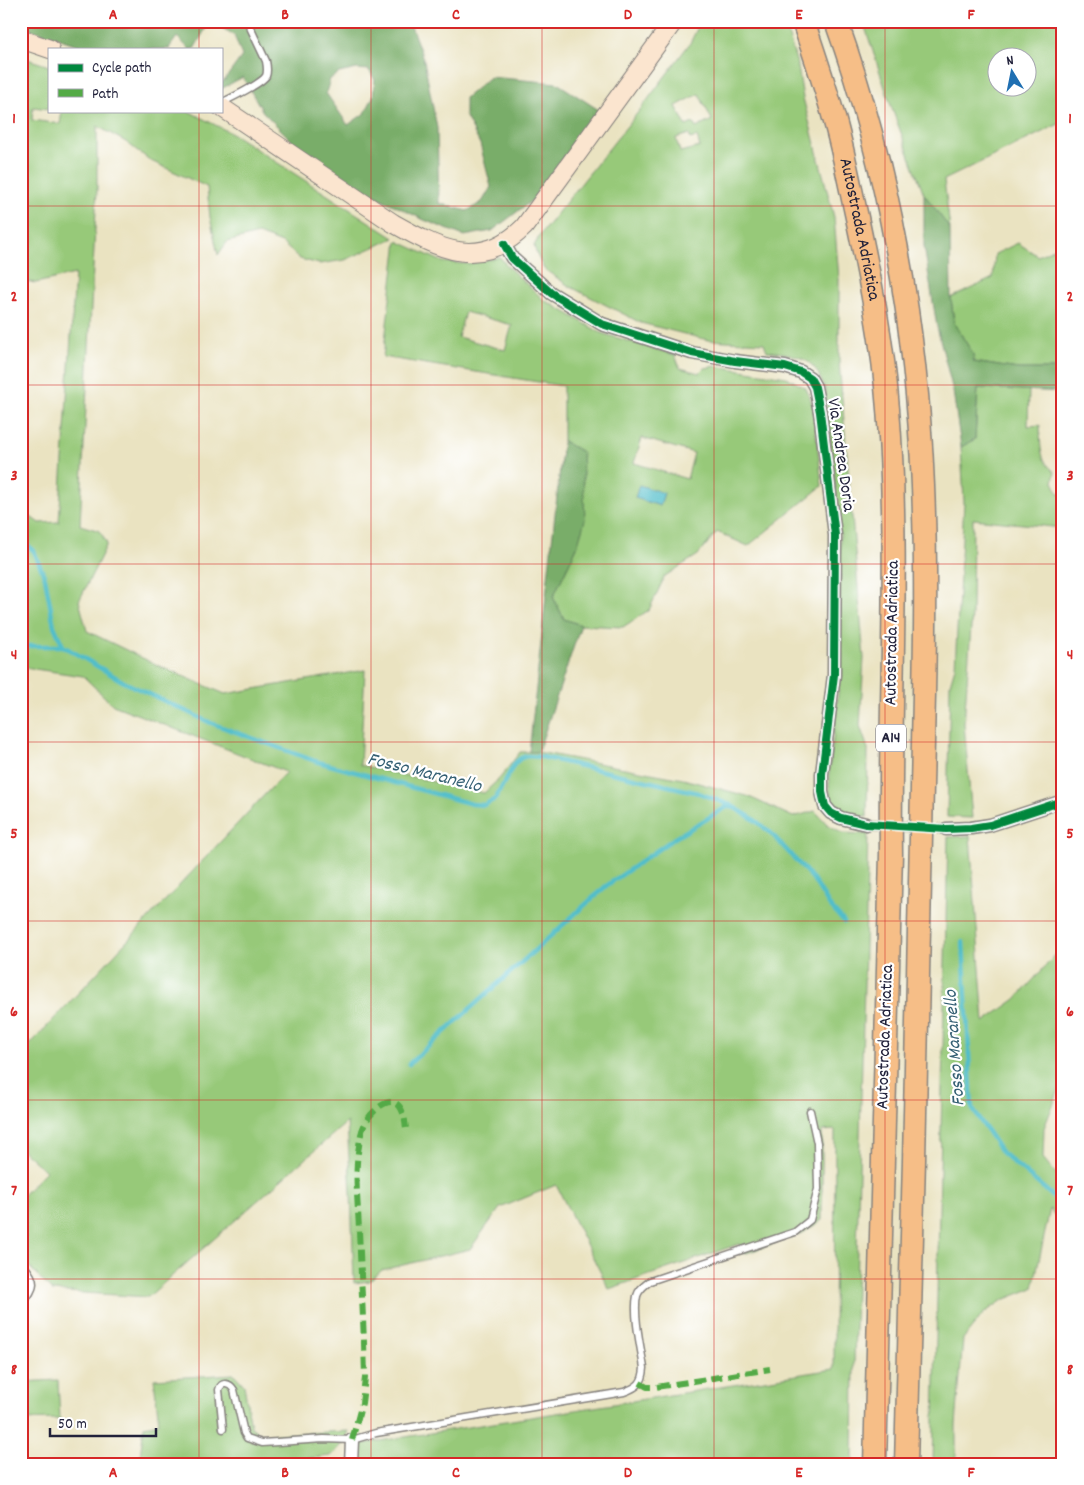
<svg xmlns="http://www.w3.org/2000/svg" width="1084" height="1485" viewBox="0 0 1084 1485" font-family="Dekko,sans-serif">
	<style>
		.green { fill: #97c979; stroke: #5c765a; fill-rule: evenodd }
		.forest { fill: #79ad69; stroke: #4e6852; fill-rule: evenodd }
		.water { fill: #51beca; stroke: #3a7082 }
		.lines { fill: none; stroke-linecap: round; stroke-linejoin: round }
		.stream { stroke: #51beca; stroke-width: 4.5 }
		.minor-tunnel { stroke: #c2bca6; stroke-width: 12; stroke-dasharray: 12 6; stroke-linecap: butt }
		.service-casing { stroke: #86827e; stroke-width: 9 }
		.minor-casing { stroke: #86827e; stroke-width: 15 }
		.secondary-casing { stroke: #86827e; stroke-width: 20 }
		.motorway-casing { stroke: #86827e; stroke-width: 25 }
		.service { stroke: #fff; stroke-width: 6 }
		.minor { stroke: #fff; stroke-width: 12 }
		.secondary { stroke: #fbe5cf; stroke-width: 18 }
		.motorway { stroke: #f6be87; stroke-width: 22 }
		.quiet { stroke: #53aa46; stroke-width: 6; stroke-dasharray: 12 6; stroke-linecap: butt }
		.cycleway-casing { stroke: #fff; stroke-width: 11 }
		.cycleway { stroke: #00873e; stroke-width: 8 }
		.grid { fill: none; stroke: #d62828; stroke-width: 1; stroke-opacity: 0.55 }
		.labels { text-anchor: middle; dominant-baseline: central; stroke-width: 4.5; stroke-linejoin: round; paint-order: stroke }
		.shield { fill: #fff; stroke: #646476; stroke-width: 1 }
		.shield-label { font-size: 16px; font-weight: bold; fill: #22223b }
		.street-label { font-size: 18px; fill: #22223b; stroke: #fff }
		.water-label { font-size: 19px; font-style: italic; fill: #356074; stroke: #fff }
		.neatline { fill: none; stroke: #d62828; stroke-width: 2 }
		.grid-label { font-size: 16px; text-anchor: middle; font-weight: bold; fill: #d62828 }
	</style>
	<rect width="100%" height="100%" fill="#fff"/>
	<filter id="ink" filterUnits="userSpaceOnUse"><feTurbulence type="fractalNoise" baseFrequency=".02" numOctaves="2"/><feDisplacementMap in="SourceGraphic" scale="10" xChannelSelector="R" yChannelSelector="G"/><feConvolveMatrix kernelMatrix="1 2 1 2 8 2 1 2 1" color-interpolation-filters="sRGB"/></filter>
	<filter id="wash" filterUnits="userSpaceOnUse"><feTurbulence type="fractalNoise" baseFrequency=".0096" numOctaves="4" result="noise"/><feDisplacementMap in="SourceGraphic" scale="20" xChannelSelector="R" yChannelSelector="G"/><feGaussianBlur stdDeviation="1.12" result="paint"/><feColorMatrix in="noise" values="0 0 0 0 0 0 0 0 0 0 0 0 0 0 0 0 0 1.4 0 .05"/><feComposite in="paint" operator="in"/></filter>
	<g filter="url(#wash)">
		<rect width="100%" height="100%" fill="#eae3c1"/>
		<path class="green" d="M701 21H784L798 67 803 98 834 217 839 279V362L864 658 860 726 868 749 867 817C860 816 845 814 840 810 828 803 829 786 829 774L840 676V533L825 389C822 383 820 376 816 370 806 355 784 353 767 351L764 343 708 340 641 323 569 286 544 269 537 255 534 246 540 235 643 106 690 43ZM699 94 712 120 696 128 693 123 686 126 676 106ZM689 134 690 139 697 137 700 147 680 152 676 138Z
			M863 21H1063V122L944 180 950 229 924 194 891 106ZM996 58H1026V88H996Z
			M21 57 49 66V109L33 107 32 120 60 124 62 111H187L192 113 233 134 394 238 345 260 319 264 300 259 282 243 258 234 227 242 218 255 210 217 207 187 151 161 126 142 97 126V189L80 525 100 531 107 544 79 601 87 631 159 666 225 694 365 670 360 765 484 793 500 778 520 752H538L683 779 747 796 793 817 815 811 827 824 843 833 868 834 854 1365 853 1464H360L361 1444 834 1369 835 1130 822 1131V1220L803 1233 744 1254 739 1244 609 1289 556 1185 500 1208 470 1249 382 1270 370 1281 354 1283 351 1193 347 1122 148 1297 52 1291 21 1258V1197L46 1171 21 1149V1054L286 772 113 705 83 676 21 667V510L39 523 59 522 75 274 36 283 21 281Z
			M397 241 443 262 469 264 500 257 508 267 544 300 567 313 601 333 675 355 680 368 699 373 705 368 715 366 786 377 806 388 813 406 822 486 748 546 717 532 698 555 665 576 649 610 623 627 581 625 564 619 553 597 577 547 559 480 563 441V386L383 357ZM465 312 512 325 505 350 458 337ZM642 438 694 453 687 479 634 463Z
			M1018 243 1038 256 1063 244V369H1018L974 362 973 354 954 323 951 298 993 278 995 254Z
			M978 388 1029 390 1028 426 1040 425C1041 445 1038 459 1055 472L1053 482 1059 494 1063 495V528L973 519 972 614 964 723 972 818 947 817 950 684 955 667 964 502 961 447 975 439Z
			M970 836 984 1022 1016 999 1059 951 1063 985V1074L1059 1090 1044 1128 1043 1158 1063 1182V1227L1050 1209 1033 1288 1003 1300 984 1313 963 1339 956 1425V1464H933L948 837Z
			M234 1374 244 1385 251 1427 261 1435 349 1431C345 1442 340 1448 331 1456L253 1464H139L144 1426 159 1423 154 1379Z
			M58 1380 60 1419 21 1420V1382Z"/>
		<path class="forest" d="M21 21H409L424 61 437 128 439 203 467 211 482 202 491 187 480 144 465 115V98L490 77 557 83 599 110 534 199 492 231 464 236 424 220 351 184 292 141 263 112 243 77 221 89V82H223L242 56 234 35 210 21 194 49H189L177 37 169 48 170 49H90L21 26ZM357 69 369 70 375 80 373 97 365 113 348 125 326 93 330 79 339 73Z
			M924 194 950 229 951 298 954 323 973 354 974 362 1018 369H1063V392L978 388 975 439 961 447 953 391 937 327 924 246Z
			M563 441 582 452 585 520 577 547 553 597 564 619 581 625 538 752H529Z"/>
		<path class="water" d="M639 485 664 493 660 506 635 498Z"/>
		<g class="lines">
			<path class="stream" d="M21 539 34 551 45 578 54 626 63 646
				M21 646H63L124 682 211 723 315 761 472 804 484 805 495 799 515 763 521 758 527 756 542 757 699 793 730 805 752 818 770 832 813 879 829 905 844 922
				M963 942 972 1108 1002 1153 1046 1190 1063 1206
				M409 1064 606 886 673 839 730 805"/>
		</g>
	</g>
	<g filter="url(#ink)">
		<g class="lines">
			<path class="minor-tunnel" d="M866 824 946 829"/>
			<g class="service-casing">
				<path id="service" d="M221 103C231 98 261 84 266 76 268 71 267 66 266 61L247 21
					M21 1263C37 1279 37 1288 21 1304
					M223 1429 219 1390C221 1381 230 1383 234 1390L244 1433 247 1438 262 1443 324 1439 352 1440 376 1433 624 1392C638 1387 643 1383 644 1368 641 1349 633 1314 637 1296 639 1289 644 1286 650 1281L795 1232 810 1220 818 1189 817 1143 810 1111"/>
			</g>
			<g class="minor-casing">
				<path id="minor" d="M504 244 512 258 551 293 602 324 692 353 735 361 785 367 801 372 810 378 815 387 820 412 835 535 834 675 822 774V792L825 806 831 813 841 818 866 824
					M946 829 971 828 990 825 1063 801
					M351 1464 352 1440"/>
			</g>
			<g class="secondary-casing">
				<path id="secondary" d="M21 39 50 49
					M221 107 393 223C439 249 480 271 524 227L674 21"/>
			</g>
			<g class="motorway-casing">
				<g id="motorway">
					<path id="s1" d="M803 21C814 53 825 86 834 118 843 149 849 181 856 213 870 278 883 343 888 409 900 557 889 705 891 854L875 1464"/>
					<path d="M836 21C889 168 917 330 923 486 928 602 923 720 921 836 917 1045 912 1255 906 1464"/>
				</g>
			</g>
			<use href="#service" class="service"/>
			<use href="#minor" class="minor"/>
			<use href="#secondary" class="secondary"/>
			<use href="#motorway" class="motorway"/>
			<path class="quiet" d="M640 1383 647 1387H656L770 1369
				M352 1440 362 1403 365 1378C364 1329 361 1279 359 1230 358 1202 354 1173 359 1146 360 1137 362 1128 367 1120 375 1108 395 1090 403 1113 405 1117 405 1123 406 1128"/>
			<g class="cycleway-casing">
				<path id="cycleway" d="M504 244 512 258 551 293 602 324 692 353 735 361 785 367 801 372 810 378 815 387 820 412 835 535 834 675 822 774V792L825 806 831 813 841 818 866 824 946 829 971 828 990 825 1063 801"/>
			</g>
			<use href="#cycleway" class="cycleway"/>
		</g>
	</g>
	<path class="grid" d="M199 21V49M371 21V1464M542 21V1464M714 21V1464M885 21V1464M199 111V1464M21 206H1063M21 385H1063M21 564H1063M21 742H1063M21 921H1063M21 1100H1063M21 1279H1063"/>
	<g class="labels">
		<rect class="shield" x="876" y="724.5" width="30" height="27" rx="4"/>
		<g class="shield-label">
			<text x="891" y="738">A14</text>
		</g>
		<g class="street-label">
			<text stroke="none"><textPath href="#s1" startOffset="216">Autostrada Adriatica</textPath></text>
			<text transform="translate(840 455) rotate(82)">Via Andrea Doria</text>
			<text transform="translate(893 633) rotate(-89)">Autostrada Adriatica</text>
			<text transform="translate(886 1037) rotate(-88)">Autostrada Adriatica</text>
		</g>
		<g class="water-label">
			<text transform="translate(424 774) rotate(14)">Fosso Maranello</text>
			<text transform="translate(956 1048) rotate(-94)">Fosso Maranello</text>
		</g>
	</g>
	<rect width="1084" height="1485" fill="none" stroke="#fff" stroke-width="55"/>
	<rect x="48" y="48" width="175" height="65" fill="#ffffff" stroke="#a7a7b1"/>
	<rect x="58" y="64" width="25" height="8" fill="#00873e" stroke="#a7a7b1"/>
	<text x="92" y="72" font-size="15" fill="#22223b">Cycle path</text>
	<rect x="58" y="89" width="25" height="8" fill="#53aa46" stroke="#a7a7b1"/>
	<text x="92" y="98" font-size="15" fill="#22223b">Path</text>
	<g transform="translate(1012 72) rotate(350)"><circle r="24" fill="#ffffff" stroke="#a7a7b1"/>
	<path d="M0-4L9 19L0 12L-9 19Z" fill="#1f6fb2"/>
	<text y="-8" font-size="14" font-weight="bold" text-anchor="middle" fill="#22223b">N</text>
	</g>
	<path d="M50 1428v8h106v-8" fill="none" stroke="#22223b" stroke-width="2.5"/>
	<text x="58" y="1428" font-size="15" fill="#22223b" stroke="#ffffff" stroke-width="4" paint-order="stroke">50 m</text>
	<rect x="28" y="28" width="1028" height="1430" class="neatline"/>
	<g class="grid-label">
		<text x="113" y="19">A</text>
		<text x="285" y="19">B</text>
		<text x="456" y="19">C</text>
		<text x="628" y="19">D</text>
		<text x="799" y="19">E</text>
		<text x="971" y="19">F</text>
		<text x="14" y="123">1</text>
		<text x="1070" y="123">1</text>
		<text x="14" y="301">2</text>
		<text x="1070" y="301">2</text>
		<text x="14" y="480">3</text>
		<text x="1070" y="480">3</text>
		<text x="14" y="659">4</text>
		<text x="1070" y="659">4</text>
		<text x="14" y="838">5</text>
		<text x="1070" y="838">5</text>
		<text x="14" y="1016">6</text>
		<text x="1070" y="1016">6</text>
		<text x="14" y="1195">7</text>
		<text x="1070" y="1195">7</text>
		<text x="14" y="1374">8</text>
		<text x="1070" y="1374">8</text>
		<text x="113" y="1477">A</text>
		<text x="285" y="1477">B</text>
		<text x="456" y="1477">C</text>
		<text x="628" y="1477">D</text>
		<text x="799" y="1477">E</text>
		<text x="971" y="1477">F</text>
	</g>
</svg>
